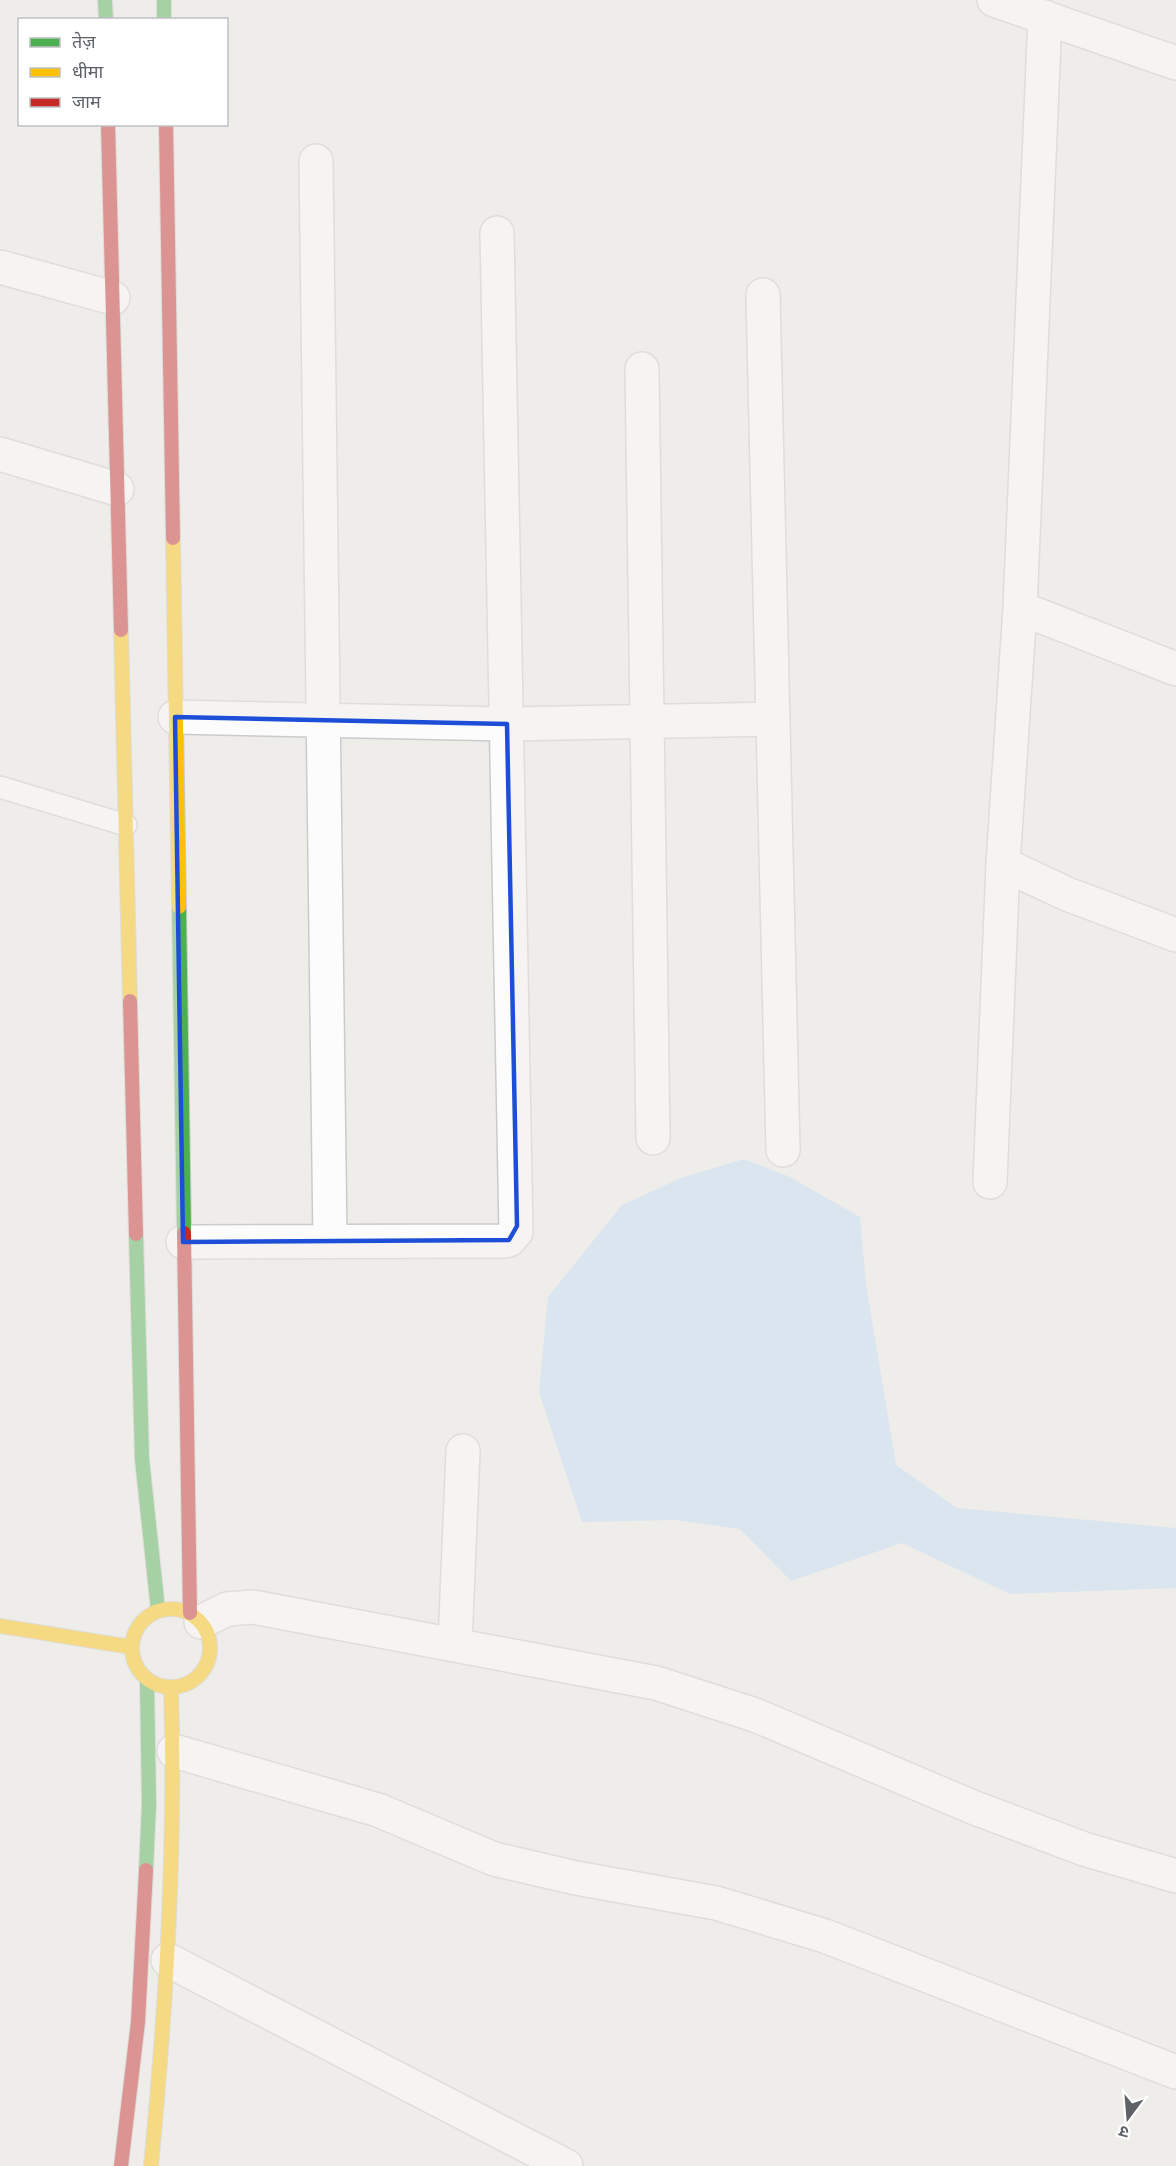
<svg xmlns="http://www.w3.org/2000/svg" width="1176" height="2166" viewBox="0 0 1176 2166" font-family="'IBM Plex Sans','Noto Sans Devanagari',sans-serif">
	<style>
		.water { fill: #c0dcf6 }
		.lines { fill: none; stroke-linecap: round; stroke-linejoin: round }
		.lane-casing { stroke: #cacbcb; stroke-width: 24 }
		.street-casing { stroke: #cacbcb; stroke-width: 36 }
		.fast-casing { stroke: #c9c9c9; stroke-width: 16 }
		.slow-casing { stroke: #c9c9c9; stroke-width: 16 }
		.jam-casing { stroke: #c9c9c9; stroke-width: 16 }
		.lane { stroke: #fcfcfc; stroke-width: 21 }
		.street { stroke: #fcfcfc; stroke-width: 33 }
		.fast { stroke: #4caf50; stroke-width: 14 }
		.slow { stroke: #ffc107; stroke-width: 14 }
		.jam { stroke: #c62828; stroke-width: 14 }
		.marked { fill: none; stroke: #1d4ed8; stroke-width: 4.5; stroke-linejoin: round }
	</style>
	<rect width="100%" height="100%" fill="#eeede9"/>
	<path class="water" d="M744 1159 790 1177 860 1217 866 1285 896 1465 957 1508 1176 1528V1588L1010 1594 902 1543 791 1581 740 1529 675 1520 582 1522 539 1392 548 1297 622 1205 681 1178Z"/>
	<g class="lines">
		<g class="lane-casing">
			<path id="lane" d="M0 787 126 825"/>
		</g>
		<g class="street-casing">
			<path id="street" d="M994 0 1176 63
				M316 161 330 1242
				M0 267 113 298
				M763 295 783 1150
				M642 369 653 1138
				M0 454 117 489
				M1020 608 1176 669
				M175 717 507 724 773 719
				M1003 864 1067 894 1176 935
				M990 1182 1003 864 1020 608 1045 17
				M183 1242 504 1241 509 1240 516 1232 497 233
				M201 1622 227 1609 253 1607 656 1683 755 1715 975 1808 1084 1849 1176 1876
				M455 1644 463 1451
				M174 1751 378 1810 494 1859 576 1878 716 1903 825 1936 1176 2072
				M168 1960 566 2166"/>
		</g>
		<g class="fast-casing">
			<path id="fast" d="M105 0 106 20
				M164 0V20
				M179 907 184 1233
				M136 1234 142 1459 158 1610
				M146 1870 149 1804 147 1681"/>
		</g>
		<g class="slow-casing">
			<path id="slow" d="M173 538 179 907
				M121 630 130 1001
				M132 1648a39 39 0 1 1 78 0a39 39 0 1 1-78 0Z
				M0 1626 131 1647
				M151 2166C166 2007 176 1848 171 1688"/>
		</g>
		<g class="jam-casing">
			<path id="jam" d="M108 124 121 630
				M166 124 173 538
				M130 1001 136 1234
				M184 1233 190 1613
				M121 2166 138 2022 146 1870"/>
		</g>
		<use href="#lane" class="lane"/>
		<use href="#street" class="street"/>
		<use href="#fast" class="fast"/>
		<use href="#slow" class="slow"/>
		<use href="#jam" class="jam"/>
	</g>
	<path d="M0 0H1176V2166H0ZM175 717 507 724 517 1226 509 1240 183 1242Z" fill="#eeede9" fill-opacity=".55" fill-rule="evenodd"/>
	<path class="marked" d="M175 717 507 724 517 1226 509 1240 183 1242Z"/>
	<rect x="18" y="18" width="210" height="108" fill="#ffffff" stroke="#bfc0c2" stroke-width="1.5"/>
	<rect x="30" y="38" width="30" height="9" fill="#4caf50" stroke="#bfc0c2" stroke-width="1.5"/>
	<text x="72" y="48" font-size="18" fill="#5e6166">तेज़</text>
	<rect x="30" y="68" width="30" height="9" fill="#ffc107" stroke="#bfc0c2" stroke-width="1.5"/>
	<text x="72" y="78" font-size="18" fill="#5e6166">धीमा</text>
	<rect x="30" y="98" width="30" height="9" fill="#c62828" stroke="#bfc0c2" stroke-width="1.5"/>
	<text x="72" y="108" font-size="18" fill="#5e6166">जाम</text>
	<g transform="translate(1128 2118) rotate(196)" stroke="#ffffff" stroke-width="4.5" paint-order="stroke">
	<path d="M0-4.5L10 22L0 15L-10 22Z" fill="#5e6166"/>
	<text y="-9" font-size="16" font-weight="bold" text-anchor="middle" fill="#5e6166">उ</text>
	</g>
</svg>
